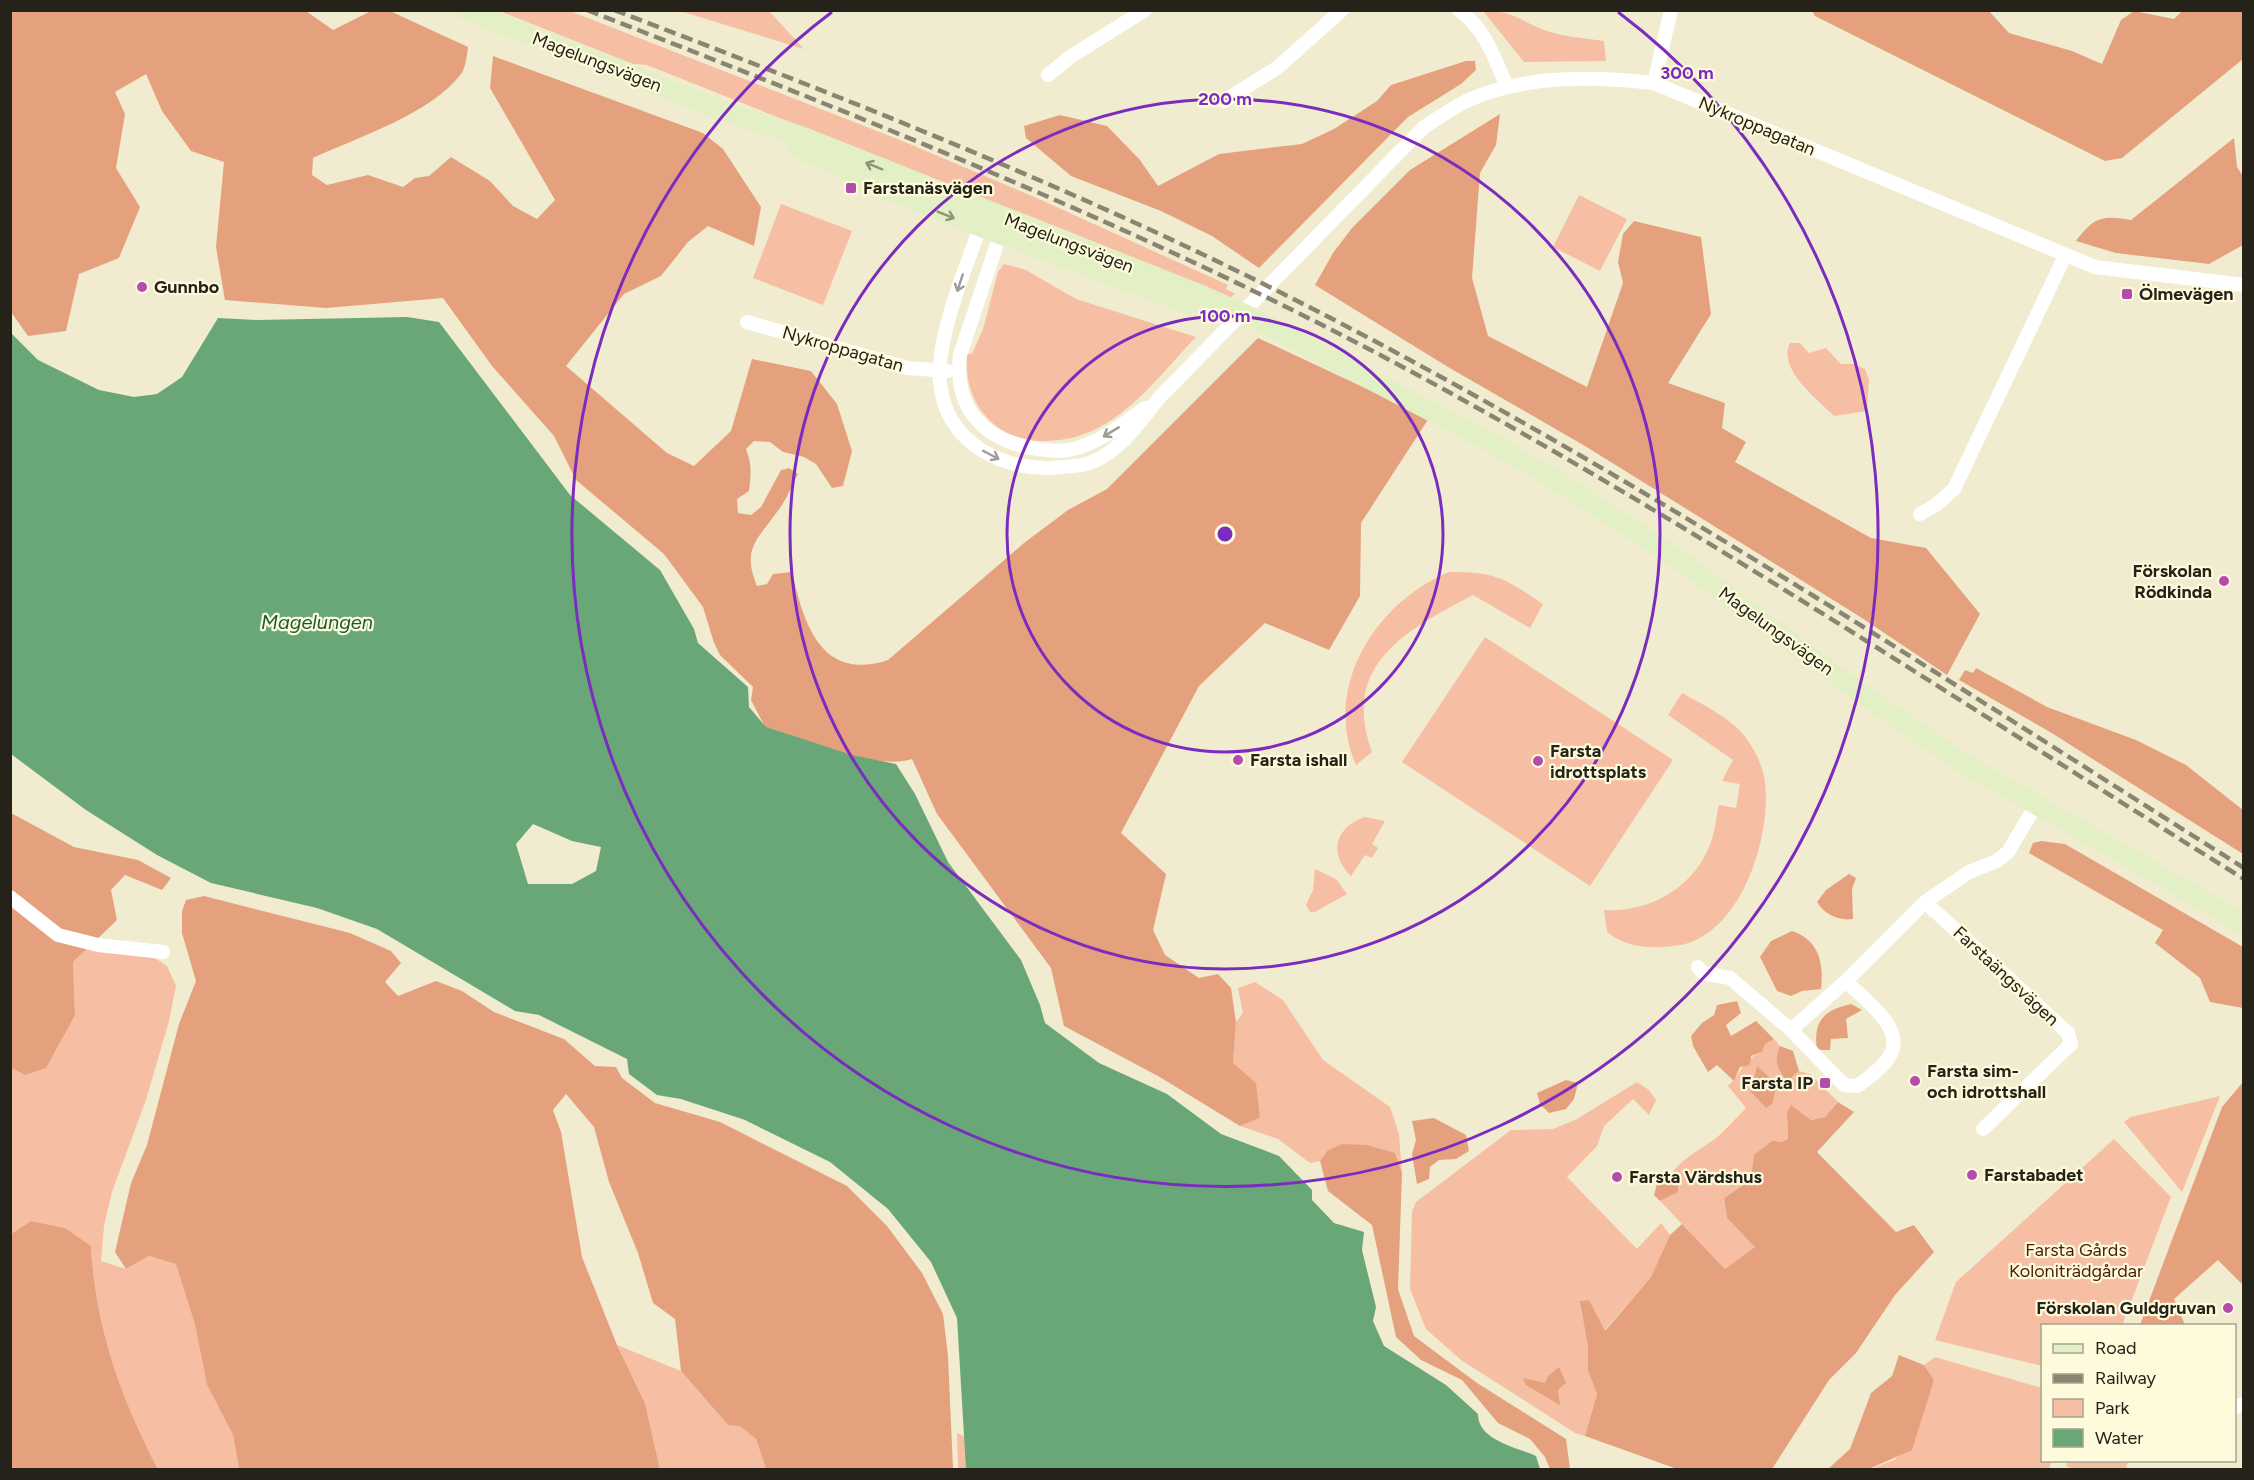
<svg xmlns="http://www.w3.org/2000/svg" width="2254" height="1480" viewBox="0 0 2254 1480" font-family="Figtree,sans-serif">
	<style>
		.green { fill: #f6bfa4 }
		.forest { fill: #e5a17e }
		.water { fill: #69a778; fill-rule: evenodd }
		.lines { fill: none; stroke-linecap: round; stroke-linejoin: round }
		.minor { stroke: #fff; stroke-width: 14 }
		.secondary { stroke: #e3f0c5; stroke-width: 20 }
		.rail { stroke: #898572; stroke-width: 4.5; stroke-dasharray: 12 6; stroke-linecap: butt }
		.oneway { stroke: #8e9478 }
		.oneway2 { stroke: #9d9c98 }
		.ring { fill: none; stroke: #7b2cbf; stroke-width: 3 }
		.poi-dot { fill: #b54bac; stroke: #fefadc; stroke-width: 2 }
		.labels { text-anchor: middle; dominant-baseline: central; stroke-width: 4.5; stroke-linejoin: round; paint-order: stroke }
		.street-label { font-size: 18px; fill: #252319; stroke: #fefadc }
		.poi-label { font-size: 18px; font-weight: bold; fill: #252319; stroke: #fefadc; text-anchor: start }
		.park-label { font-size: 18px; fill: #4a1f05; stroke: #fefadc }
		.water-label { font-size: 20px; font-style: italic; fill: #175d30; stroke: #fefadc }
		.centre { fill: #7b2cbf; stroke: #fefadc; stroke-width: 3 }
		.ring-label { font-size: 18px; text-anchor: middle; font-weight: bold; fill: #7b2cbf; stroke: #fefadc; stroke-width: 4.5; stroke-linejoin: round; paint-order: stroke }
	</style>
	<rect width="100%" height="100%" fill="#f1eccf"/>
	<path class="green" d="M499 11H570L900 140 1039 199 1228 285 1226 289 1235 294 1230 298 647 65 633 64Z
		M680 11H769L804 49Z
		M1483 11C1512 10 1519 20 1544 30 1563 37 1584 38 1604 41L1606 61 1524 62Z
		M1579 195 1627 219 1600 271 1553 247Z
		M781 204 852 231 823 305 753 278Z
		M1004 264 1026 270 1076 299 1196 337C1152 383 1113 442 1043 441 1027 441 1009 436 996 426 973 407 965 383 967 354H972L983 329 998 272Z
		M1790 343H1800L1809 353 1826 348 1841 364H1854L1865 369 1869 380 1867 411 1834 416C1817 399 1777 369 1790 343Z
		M1449 572C1497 572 1504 578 1543 604L1530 628 1473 595C1407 630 1340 664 1372 752L1356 765C1322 687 1376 602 1449 572Z
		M1485 637 1673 760 1590 886 1402 762Z
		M1682 693C1707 707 1736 720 1751 745 1758 757 1764 770 1765 783 1771 833 1746 915 1698 939 1686 945 1676 946 1663 947 1643 948 1622 945 1607 932L1604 910C1650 913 1695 887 1711 842 1715 831 1716 817 1719 805L1736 808 1740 784 1722 781 1733 760 1668 715Z
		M1365 817 1385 821 1372 844 1378 848 1372 858 1365 855 1351 876C1328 854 1335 827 1365 817Z
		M1315 869 1336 879 1347 894 1315 912H1310L1306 905 1313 890Z
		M87 948 149 954 167 966 176 986 169 1021 146 1100 112 1192 104 1226 101 1261 126 1269 149 1256 176 1263 195 1325 207 1385 233 1435 239 1469H158C120 1399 95 1327 91 1247L65 1228 31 1221 11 1234V1068L25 1075 60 1038 75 1015 73 962Z
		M1255 982 1283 1000 1323 1060 1390 1107 1399 1134 1402 1173 1395 1153 1327 1151 1320 1161 1310 1163 1278 1139 1240 1126 1260 1118 1233 1063 1236 1022 1243 1013 1238 988Z
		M1774 1039 1780 1046 1777 1053 1787 1081 1799 1071 1810 1074 1838 1102 1825 1117 1810 1120 1801 1112H1787L1788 1139 1781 1142 1752 1180 1724 1198 1727 1218 1756 1247 1725 1269 1660 1201 1678 1192V1183L1670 1175C1683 1158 1699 1150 1715 1139 1726 1130 1736 1118 1746 1108L1728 1086C1743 1073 1740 1061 1762 1052L1764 1044Z
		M1637 1082 1649 1090 1656 1100 1649 1115 1633 1099 1604 1126 1597 1146 1567 1177 1637 1249 1661 1223 1670 1235 1651 1277 1604 1331 1589 1300 1581 1301 1588 1347V1371L1597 1394 1585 1436 1575 1433 1461 1360 1426 1329 1410 1289 1412 1212 1416 1202 1511 1130 1553 1129 1577 1119Z
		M2220 1096 2182 1192 2124 1122 2131 1117Z
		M2114 1139 2171 1197 2123 1323 2120 1326H2042V1366L1935 1340 1956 1282Z
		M617 1345 681 1371 728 1425H740L756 1439 766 1469H660L645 1403Z
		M1935 1357 2042 1388V1460L2052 1461 2049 1469 1869 1470 1896 1459 1934 1380 1924 1365Z
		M957 1433 1038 1469H958Z
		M2068 1461V1460L2128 1461 2126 1470 2073 1469 2066 1466Z"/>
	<path class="forest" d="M11 11H306L333 30 371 11H390L468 47C467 55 466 67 461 74 431 114 358 137 313 158L312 175 327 185 368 175 403 187 415 178 429 176 451 157 490 181 513 206 537 219 555 200 490 88 493 56 703 133 723 149 761 207 754 246 708 226 688 242 661 276 624 294 566 366 667 453 694 466 731 431 752 359 811 371 837 404 852 451 843 486 832 488 816 464 804 457 783 452 770 442 754 441 746 449C752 464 751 475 749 491L737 499 738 513 751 515 761 507 781 470 789 468 798 474C791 487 786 501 777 512 756 541 742 549 757 586L767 584 773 574 792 572C804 624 821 682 888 660L1024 543 1068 510 1107 489 1258 338 1429 418 1361 523 1360 596 1329 650 1265 623 1199 686 1121 833 1166 874 1153 930 1165 955 1199 978 1218 974 1231 988 1236 1022 1233 1063 1256 1083 1260 1118 1240 1126 1158 1076 1064 1026 1051 968 937 814 912 759C875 771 804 739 765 727L751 700 753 687 720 655 714 643 703 607 664 554 576 480 554 436 492 366 443 298 326 308 225 300 216 247 224 162 191 151 162 111 146 74 115 92 125 114 116 168 140 207 119 258 79 274 66 331 28 336 11 312Z
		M1812 11H1989L2009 33 2072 51 2102 64 2121 20 2134 11 2174 19 2182 11H2243V59L2122 158 2105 161 1815 16Z
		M1466 61H1475L1476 70 1461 84 1408 117 1259 268 1212 236 1161 211 1071 176 1026 138 1024 126 1060 115 1107 126 1140 160 1158 186 1219 154 1302 144 1334 129 1377 101 1391 85Z
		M1500 114 1496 145 1480 173 1472 278 1488 336 1587 387 1623 283 1618 262 1623 234 1634 221 1701 237 1711 314 1668 383 1725 403 1722 428 1746 442 1735 462 1871 538 1926 548 1980 614 1947 675 1862 618 1585 446 1448 367 1315 285 1333 253 1352 228 1410 170Z
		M2234 138 2237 167 2243 176V245L2209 264 2116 253 2076 241C2094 217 2102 215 2131 220Z
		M1976 668 2047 707 2136 740 2186 765 2243 810V854L2050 732 1959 680 1965 670 1973 673Z
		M11 813 74 847 138 860 171 878 162 890 125 875 111 890 117 920 73 962 75 1015 46 1068 25 1075 11 1068Z
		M2041 841 2065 844 2243 947V1008L2210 1002 2200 978 2155 943 2163 930 2029 853 2033 843Z
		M1849 874 1856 878 1852 889 1853 919C1839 921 1825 915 1817 902L1826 890Z
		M204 896 350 933 391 951 401 963 385 982 398 996 436 981 462 991 494 1012 564 1039 595 1066 616 1067 622 1078 655 1103 720 1122 847 1186 887 1226 922 1273 943 1314 948 1356 953 1469H766L756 1439 740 1426 728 1425 681 1371 675 1319 653 1303 638 1253 609 1182 594 1127 566 1094 553 1110 561 1132 582 1257 617 1345 645 1403 660 1469H239L233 1435 207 1385 195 1325 176 1264 149 1256 126 1269 115 1252 131 1183 147 1145 179 1024 196 981 182 933V911L186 900Z
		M1792 931C1819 940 1824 963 1821 989L1802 991 1791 996 1777 991 1760 957 1771 941Z
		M1737 1001 1741 1013 1726 1025 1731 1036 1756 1021 1774 1039 1765 1044 1762 1052 1751 1056 1750 1065 1740 1067 1734 1081 1717 1065 1708 1072 1693 1046 1691 1036 1702 1023 1714 1015 1717 1005Z
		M1851 1004 1862 1010 1846 1019 1848 1038 1831 1039 1830 1050H1817C1813 1022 1823 1010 1851 1004Z
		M1780 1046 1793 1051 1799 1071 1787 1081C1778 1070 1773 1060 1780 1046Z
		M1757 1066 1777 1085 1772 1104 1766 1108 1751 1092Z
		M1566 1080 1578 1083 1574 1099 1566 1109 1549 1113 1540 1104 1537 1093Z
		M2243 1082V1285L2218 1260 2174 1299 2185 1325H2140L2222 1107Z
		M1838 1102 1854 1112 1817 1152 1896 1232 1914 1225 1934 1252 1895 1295 1856 1353 1829 1380 1772 1469H1677L1585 1436 1597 1394 1588 1371V1347L1580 1301 1589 1300 1605 1331 1651 1277 1670 1235 1682 1224 1725 1269 1755 1247 1727 1218 1724 1198 1751 1180 1754 1155 1772 1141 1781 1142 1788 1139 1787 1112 1791 1105 1811 1120 1825 1117Z
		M1434 1118 1466 1135 1469 1151 1456 1159 1439 1160 1430 1167 1429 1179 1417 1184 1412 1154 1416 1140 1412 1121Z
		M1342 1144 1367 1145 1395 1153 1402 1173 1398 1289 1414 1336 1477 1383 1566 1439 1570 1469H1550L1545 1457 1530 1439 1498 1423 1462 1380 1421 1360 1396 1337 1372 1225 1328 1191 1320 1161 1327 1151Z
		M1670 1175 1678 1183V1192L1660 1201 1654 1195 1657 1184Z
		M31 1221 65 1228 91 1246C95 1327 121 1399 158 1469H11V1234Z
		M1899 1355 1924 1365 1934 1380 1912 1450 1869 1469H1828L1850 1449 1871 1393 1892 1376Z
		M1559 1367 1566 1383 1558 1390 1560 1405 1526 1385 1523 1378 1545 1383 1548 1376Z"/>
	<path class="water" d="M407 317 439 322 570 495 660 570 694 629 698 643 748 687 749 707 766 727 852 755 896 764 915 794 948 862 1021 960 1040 1005 1045 1023 1099 1063 1167 1094 1221 1134 1279 1156 1312 1190V1200L1334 1223 1364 1232 1362 1250 1376 1307 1373 1321 1384 1346 1446 1385 1478 1414C1478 1441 1517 1447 1536 1456L1540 1469H966L957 1318 931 1262 888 1209 830 1162 745 1120 681 1099 657 1095 629 1074 627 1059 539 1015 515 1011 377 929 317 908 211 883 157 855 86 810 11 754V333L38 360 99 390 134 397 157 394 182 377 218 318 258 320ZM533 824 572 841 601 847 596 871 572 884H528L516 844Z"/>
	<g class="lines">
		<path class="minor" d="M1459 10C1485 28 1495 59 1507 87
			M1048 75 1070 57 1145 10
			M1654 83 1671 10
			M1224 101 1277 68 1342 10
			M980 228C965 269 936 339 940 382 945 444 1006 474 1063 467 1072 466 1082 466 1090 463 1121 451 1139 423 1159 398L1424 127C1439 118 1454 106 1471 99 1528 75 1593 76 1654 83L2095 267 2244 285
			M1000 235 960 355C954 407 982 439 1032 448 1044 450 1057 452 1069 450 1098 444 1122 425 1145 408
			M747 322 907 368 948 371
			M1920 514 1936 505 1954 489 2065 256
			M10 897 58 935 98 945 163 952
			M1925 902 2068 1033 2071 1044 1983 1129
			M1698 967 1703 973 1730 978 1791 1030
			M1846 981C1863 999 1908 1029 1889 1057 1882 1069 1868 1078 1857 1086L1844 1085 1791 1030 1846 981 1925 902 1969 872 1997 861 2008 852 2036 805
			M2234 1407 2244 1404"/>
		<path class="secondary" d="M465 10 729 113 801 136 1199 294 1253 318 1482 438 1549 476 1672 555 1865 696 1962 762 2244 924
			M796 147C923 210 1056 255 1189 304"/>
		<path class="rail" d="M587 10C871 121 1155 232 1423 378 1705 531 1971 710 2244 879
			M614 10C850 100 1088 193 1313 309 1635 474 1938 675 2244 868"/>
	</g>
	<defs><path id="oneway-shaft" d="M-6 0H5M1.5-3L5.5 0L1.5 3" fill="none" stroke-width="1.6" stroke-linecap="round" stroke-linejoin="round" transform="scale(1.5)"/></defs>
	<g class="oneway">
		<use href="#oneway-shaft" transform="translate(874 166) rotate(-158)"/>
		<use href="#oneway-shaft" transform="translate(946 215) rotate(22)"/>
	</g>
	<g class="oneway2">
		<use href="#oneway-shaft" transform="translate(960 283) rotate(108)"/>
		<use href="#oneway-shaft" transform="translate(1111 432) rotate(149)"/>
		<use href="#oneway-shaft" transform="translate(991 455) rotate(28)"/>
	</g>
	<g class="ring">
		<circle cx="1225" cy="534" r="218"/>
		<circle cx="1225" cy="534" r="435"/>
		<path d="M1618 12A653 653 0 1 1 832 12"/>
	</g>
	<g class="poi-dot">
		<rect x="845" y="182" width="12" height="12" rx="3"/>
		<circle cx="142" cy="287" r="6"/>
		<rect x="2121" y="288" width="12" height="12" rx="3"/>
		<circle cx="2224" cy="581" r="6"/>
		<circle cx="1238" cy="760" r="6"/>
		<circle cx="1538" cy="761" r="6"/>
		<circle cx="1915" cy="1081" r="6"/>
		<rect x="1819" y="1077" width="12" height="12" rx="3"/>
		<circle cx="1972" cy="1175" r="6"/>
		<circle cx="1617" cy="1177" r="6"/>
		<circle cx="2228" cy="1308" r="6"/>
	</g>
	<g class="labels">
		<g class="street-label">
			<text transform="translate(597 62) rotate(21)">Magelungsvägen</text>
			<text transform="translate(1757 126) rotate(23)">Nykroppagatan</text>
			<text transform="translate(1069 243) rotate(21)">Magelungsvägen</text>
			<text transform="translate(843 349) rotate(16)">Nykroppagatan</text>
			<text transform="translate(1776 631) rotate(36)">Magelungsvägen</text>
			<text transform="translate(2006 976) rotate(43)">Farstaängsvägen</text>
		</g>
		<g class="poi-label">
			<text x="863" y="188">Farstanäsvägen</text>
			<text x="154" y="287">Gunnbo</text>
			<text x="2139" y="294">Ölmevägen</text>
			<text x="2212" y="571" text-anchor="end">Förskolan<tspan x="2212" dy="21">Rödkinda</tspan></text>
			<text x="1550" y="751">Farsta<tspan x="1550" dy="21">idrottsplats</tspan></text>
			<text x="1250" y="760">Farsta ishall</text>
			<text x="1927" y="1071">Farsta sim-<tspan x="1927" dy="21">och idrottshall</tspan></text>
			<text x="1813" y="1083" text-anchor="end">Farsta IP</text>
			<text x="1984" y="1175">Farstabadet</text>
			<text x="1629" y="1177">Farsta Värdshus</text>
			<text x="2216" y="1308" text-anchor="end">Förskolan Guldgruvan</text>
		</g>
		<g class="park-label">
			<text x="2076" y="1250">Farsta Gårds<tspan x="2076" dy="21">Koloniträdgårdar</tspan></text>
		</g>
		<g class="water-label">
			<text x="317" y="622">Magelungen</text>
		</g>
	</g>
	<circle cx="1225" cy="534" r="9" class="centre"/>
	<g class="ring-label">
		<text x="1687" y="79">300 m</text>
		<text x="1225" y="105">200 m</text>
		<text x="1225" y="322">100 m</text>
	</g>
	<rect width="2254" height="1480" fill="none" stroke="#252319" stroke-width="24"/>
	<rect x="2041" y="1324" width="195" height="138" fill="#fefadc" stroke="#a7a48e" stroke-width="1.5"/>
	<rect x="2053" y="1344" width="30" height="9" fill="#e3f0c5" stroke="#a7a48e" stroke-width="1.5"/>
	<text x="2095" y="1354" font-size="18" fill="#252319">Road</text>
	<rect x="2053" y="1374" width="30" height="9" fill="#898572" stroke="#a7a48e" stroke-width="1.5"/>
	<text x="2095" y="1384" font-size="18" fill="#252319">Railway</text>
	<rect x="2053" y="1399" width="30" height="18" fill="#f6bfa4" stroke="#a7a48e" stroke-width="1.5"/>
	<text x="2095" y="1414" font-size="18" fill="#252319">Park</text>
	<rect x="2053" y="1429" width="30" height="18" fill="#69a778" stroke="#a7a48e" stroke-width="1.5"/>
	<text x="2095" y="1444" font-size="18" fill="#252319">Water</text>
</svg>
